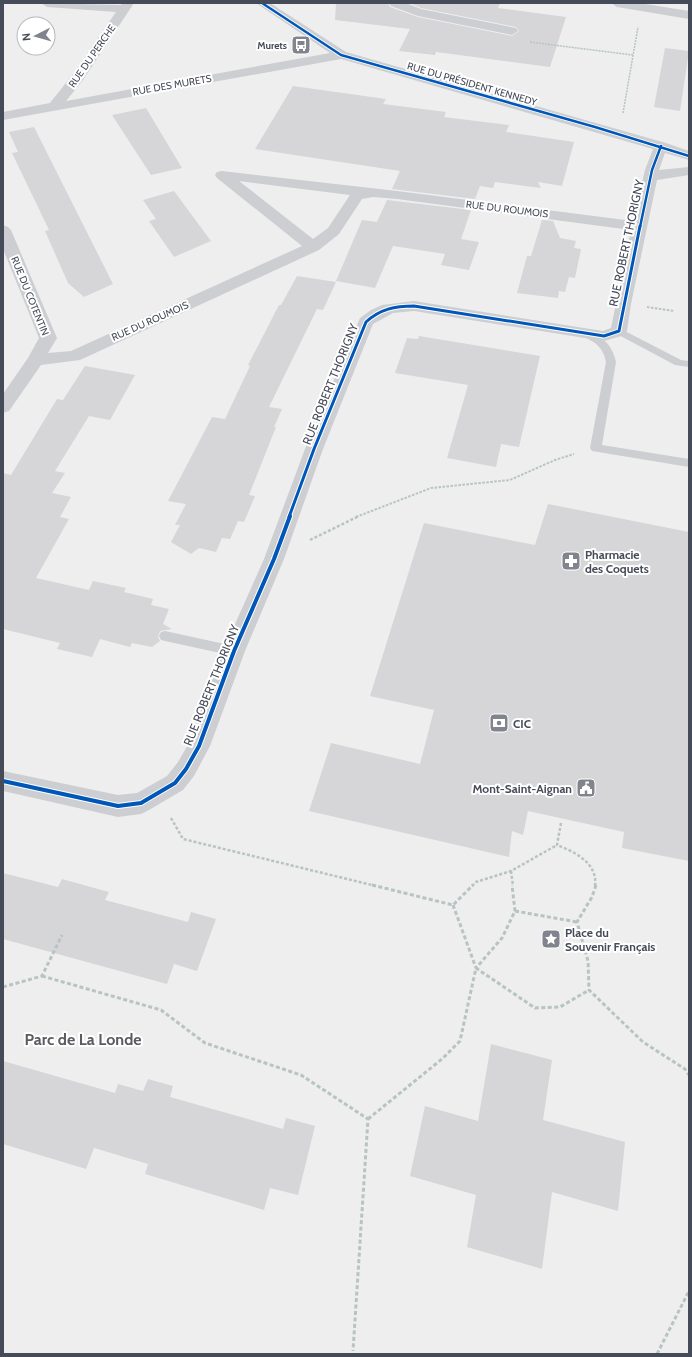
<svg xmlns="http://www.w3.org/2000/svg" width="692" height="1357" viewBox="0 0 692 1357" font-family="Cabin,sans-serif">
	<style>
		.building { fill: #d6d6d8 }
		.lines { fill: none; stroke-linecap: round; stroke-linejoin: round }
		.path-far3 { stroke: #b8c3c3; stroke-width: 1.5; stroke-dasharray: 2 1; stroke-linecap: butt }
		.path-far2 { stroke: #b8c3c3; stroke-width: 2; stroke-dasharray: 2.5 1.5; stroke-linecap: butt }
		.path-far1 { stroke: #b8c3c3; stroke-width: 2.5; stroke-dasharray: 3 2; stroke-linecap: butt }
		.path { stroke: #b8c3c3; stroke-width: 3; stroke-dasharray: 4 2.5; stroke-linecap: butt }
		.service { fill: #ccced1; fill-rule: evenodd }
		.minor { fill: #ccced1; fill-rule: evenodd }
		.cycleway-far2-casing { stroke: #fff; stroke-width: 4 }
		.cycleway-far1-casing { stroke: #fff; stroke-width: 5 }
		.cycleway-casing { stroke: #fff; stroke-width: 6 }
		.cycleway-far2 { stroke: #0057b8; stroke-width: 2.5 }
		.cycleway-far1 { stroke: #0057b8; stroke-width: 3 }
		.cycleway { stroke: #0057b8; stroke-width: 4 }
		.labels { text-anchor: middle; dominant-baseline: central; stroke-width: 4; stroke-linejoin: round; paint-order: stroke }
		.far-poi-label { font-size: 10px; font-weight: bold; fill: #464b59; stroke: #fff; text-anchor: end }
		.far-street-label { font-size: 10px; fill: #464b59; stroke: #fff }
		.street-label { font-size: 12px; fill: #464b59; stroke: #fff }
		.poi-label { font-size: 12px; font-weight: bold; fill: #464b59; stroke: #fff; text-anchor: start }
		.near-neighbourhood-label { font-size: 16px; font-weight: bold; fill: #5a5b61; stroke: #fff }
	</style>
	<rect width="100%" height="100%" fill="#eee"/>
	<path class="building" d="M336 3H388L390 7 418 17 512 36 519 31 516 27 421 8 410 3H500L498 8 566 17 550 67 436 52 435 55 399 51 410 29 335 20Z
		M665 48 689 51 680 111 654 107Z
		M293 86 386 99 383 104 446 112 444 117 509 125 506 132 574 142 562 186 538 182 541 188 495 182 493 188 480 186 475 199 392 189 400 171 255 149Z
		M146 108 182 168 151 175 112 115Z
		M34 127 113 284 84 297 68 283 45 231 49 230 12 153 18 152 9 132Z
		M174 191 211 241 174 257 149 221 156 219 143 200Z
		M387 200 471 210 461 239 479 242 469 270 441 265 445 254 393 246 375 288 336 281 362 220 377 222Z
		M542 220 553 221 560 238 576 241 574 248 581 249 575 278 569 277 565 292 559 291 558 298 517 293 527 256H531Z
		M297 276 336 282 323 310 317 309 269 407 282 409 274 427H276L249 495 255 496 244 522 238 521 230 539 222 538 216 552 199 548 191 554 171 542 180 525H175L186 504 168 501 212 417 225 419 250 366 248 365 279 305H281Z
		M419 336 540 356 519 447 501 444 496 467 447 458 468 385 395 373 407 338 418 339Z
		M85 366 135 375 110 420 89 416 55 471 65 473 52 493 71 497 60 517 69 519 36 578 89 590 93 581 126 588 124 592 153 599 151 605 169 609 163 624 172 629 160 631 158 637 160 641 152 647 132 643 130 647 100 639 92 657 57 649 60 643 3 629V473L11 475 57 399 63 400Z
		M548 504 689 532V861L622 848 624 832 528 811 523 835 512 831 509 857 309 811 331 743 420 764 434 710 370 696 424 523 535 545Z
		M3 873 58 887 62 879 109 892 105 900 188 922 191 912 216 919 197 971 174 964 167 984 3 939Z
		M491 1044 552 1060 543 1120 625 1142 618 1211 552 1192 542 1269 467 1247 476 1195 410 1176 425 1106 478 1121Z
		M3 1061 115 1093 118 1084 143 1091 148 1079 173 1086 170 1097 283 1129 286 1118 315 1126 298 1195 270 1188 264 1210 145 1174 148 1164 94 1148 86 1169 3 1144Z"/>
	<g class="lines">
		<path class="path-far3" d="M530 42 633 55
			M623 113 638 27"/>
		<path class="path-far2" d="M647 307 674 311
			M356 517 431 488 510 480 555 460 574 454"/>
		<path class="path-far1" d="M310 540 359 516
			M171 818 183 839 376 886
			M561 823 557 845C575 852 598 863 595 886
			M511 871 513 886
			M472 886 476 882 511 871 557 845"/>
		<path class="path" d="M372 885 453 905 473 885
			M596 885 592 897 577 922 588 961 589 990 643 1042 685 1069 689 1075
			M453 905 476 968 502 938 515 911 512 885
			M515 911 577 922
			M42 976 161 1010 205 1043 301 1075 368 1119 353 1351
			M3 987 42 976 62 935
			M368 1119 442 1059 460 1041 476 968 535 1008 560 1007 589 990
			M657 1354 689 1291"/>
		<path class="service" d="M619 328 681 360 689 361V367L675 365 615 333 614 331Z
			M583 330C601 335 612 343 616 362L602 445 689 459V467L592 451 590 448 606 362C603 346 594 341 579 335L578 333Z
			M165 631 234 646 239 647 240 651 239 655 234 656 165 641 161 640 159 636 161 632Z"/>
		<path class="minor" d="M41 3 121 5 122 3H134L83 80 66 101 330 53 256 3H270L346 52 666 143 689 151V160L665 153 659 170 689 167V175L657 180 631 304 627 331 625 335 604 341 414 311 393 313 373 324 323 449 284 559 245 651 210 746 194 776 183 790 149 810 141 814 118 817 3 791V771L118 795 137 793 167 776 178 762 189 743 223 651 264 559 305 449 360 318 371 310 382 305 414 301 603 331 611 328 631 230 397 199 373 197 362 199 339 234 319 250 80 360 41 365 9 411 3 413V394L28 358 39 338 3 249V225L8 227 11 230 57 338 48 353 71 351 302 246 217 178 215 175 217 172 222 171 397 191 633 221 645 170 653 149 341 59 3 120V112L50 103 73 74 116 12 47 7ZM239 181 350 195 328 228 313 239Z
			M389 3H406L421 9 516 28 518 31 512 35 418 16 391 6Z
			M611 3H639L689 11V19L617 7Z"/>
		<g class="cycleway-far2-casing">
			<path id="cycleway-far2" d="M262 3 341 55 595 127 689 156
				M640 227 652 170 661 146"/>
		</g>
		<g class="cycleway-far1-casing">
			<path id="cycleway-far1" d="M289 517 314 449 366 322C380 309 395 306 414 306L604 336 619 331 640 226"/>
		</g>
		<g class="cycleway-casing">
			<path id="cycleway" d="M3 781 118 806 141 803 175 783 186 769 199 746 234 651 274 559 290 516"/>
		</g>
		<use href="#cycleway-far2" class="cycleway-far2"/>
		<use href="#cycleway-far1" class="cycleway-far1"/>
		<use href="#cycleway" class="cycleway"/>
	</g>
	<defs>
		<g id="bus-square" transform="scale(1)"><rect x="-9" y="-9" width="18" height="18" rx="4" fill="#81848d" stroke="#fff"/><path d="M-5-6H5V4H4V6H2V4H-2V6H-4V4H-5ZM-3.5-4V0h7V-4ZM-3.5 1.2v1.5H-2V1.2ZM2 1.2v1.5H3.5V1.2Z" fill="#fff"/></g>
		<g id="pharmacy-square" transform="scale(1)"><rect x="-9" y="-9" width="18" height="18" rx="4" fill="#81848d" stroke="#fff"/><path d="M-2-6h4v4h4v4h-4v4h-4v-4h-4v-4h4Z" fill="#fff"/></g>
		<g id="bank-square" transform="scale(1)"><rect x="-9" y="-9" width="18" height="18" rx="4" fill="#81848d" stroke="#fff"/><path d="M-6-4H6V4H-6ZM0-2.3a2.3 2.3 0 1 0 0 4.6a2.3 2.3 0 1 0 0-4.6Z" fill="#fff"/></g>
		<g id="civic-square" transform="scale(1)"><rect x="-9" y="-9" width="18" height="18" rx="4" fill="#81848d" stroke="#fff"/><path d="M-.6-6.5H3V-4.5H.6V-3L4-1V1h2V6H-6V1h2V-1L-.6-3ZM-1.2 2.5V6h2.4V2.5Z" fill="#fff"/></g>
		<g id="sight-square" transform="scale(1)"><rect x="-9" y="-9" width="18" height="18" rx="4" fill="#81848d" stroke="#fff"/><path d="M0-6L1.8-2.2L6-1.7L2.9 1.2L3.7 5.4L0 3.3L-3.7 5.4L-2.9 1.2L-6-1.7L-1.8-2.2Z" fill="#fff"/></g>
	</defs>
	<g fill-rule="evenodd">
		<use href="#bus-square" x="301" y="45"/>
		<use href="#pharmacy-square" x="571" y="561"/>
		<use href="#bank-square" x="499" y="723"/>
		<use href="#civic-square" x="586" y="788"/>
		<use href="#sight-square" x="551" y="939"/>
	</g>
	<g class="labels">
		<g class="far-poi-label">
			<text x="287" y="45">Murets</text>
		</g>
		<g class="far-street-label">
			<text transform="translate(92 56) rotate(-55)">RUE DU PERCHE</text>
			<text transform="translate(472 84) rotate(16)">RUE DU PRÉSIDENT KENNEDY</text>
			<text transform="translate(172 85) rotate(-10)">RUE DES MURETS</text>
			<text transform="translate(507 209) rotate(7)">RUE DU ROUMOIS</text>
			<text transform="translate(30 296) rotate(68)">RUE DU COTENTIN</text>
			<text transform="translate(150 321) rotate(-24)">RUE DU ROUMOIS</text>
		</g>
		<g class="street-label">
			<text transform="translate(626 243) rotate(-78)">RUE ROBERT THORIGNY</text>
			<text transform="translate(330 384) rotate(-68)">RUE ROBERT THORIGNY</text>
			<text transform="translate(211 685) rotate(-68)">RUE ROBERT THORIGNY</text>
		</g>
		<g class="poi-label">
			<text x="585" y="554">Pharmacie<tspan x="585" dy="14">des Coquets</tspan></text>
			<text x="513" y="723">CIC</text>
			<text x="572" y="788" text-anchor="end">Mont-Saint-Aignan</text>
			<text x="565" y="932">Place du<tspan x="565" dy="14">Souvenir Français</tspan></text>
		</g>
		<g class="near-neighbourhood-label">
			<text x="83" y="1039">Parc de La Londe</text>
		</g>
	</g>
	<rect width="692" height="1357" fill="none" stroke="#464b59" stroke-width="8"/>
	<g transform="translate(36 36) rotate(264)"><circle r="19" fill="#ffffff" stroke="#b5b7bd"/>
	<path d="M0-3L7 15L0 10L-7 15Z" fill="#81848d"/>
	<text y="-6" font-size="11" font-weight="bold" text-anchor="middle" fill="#464b59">N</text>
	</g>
</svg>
